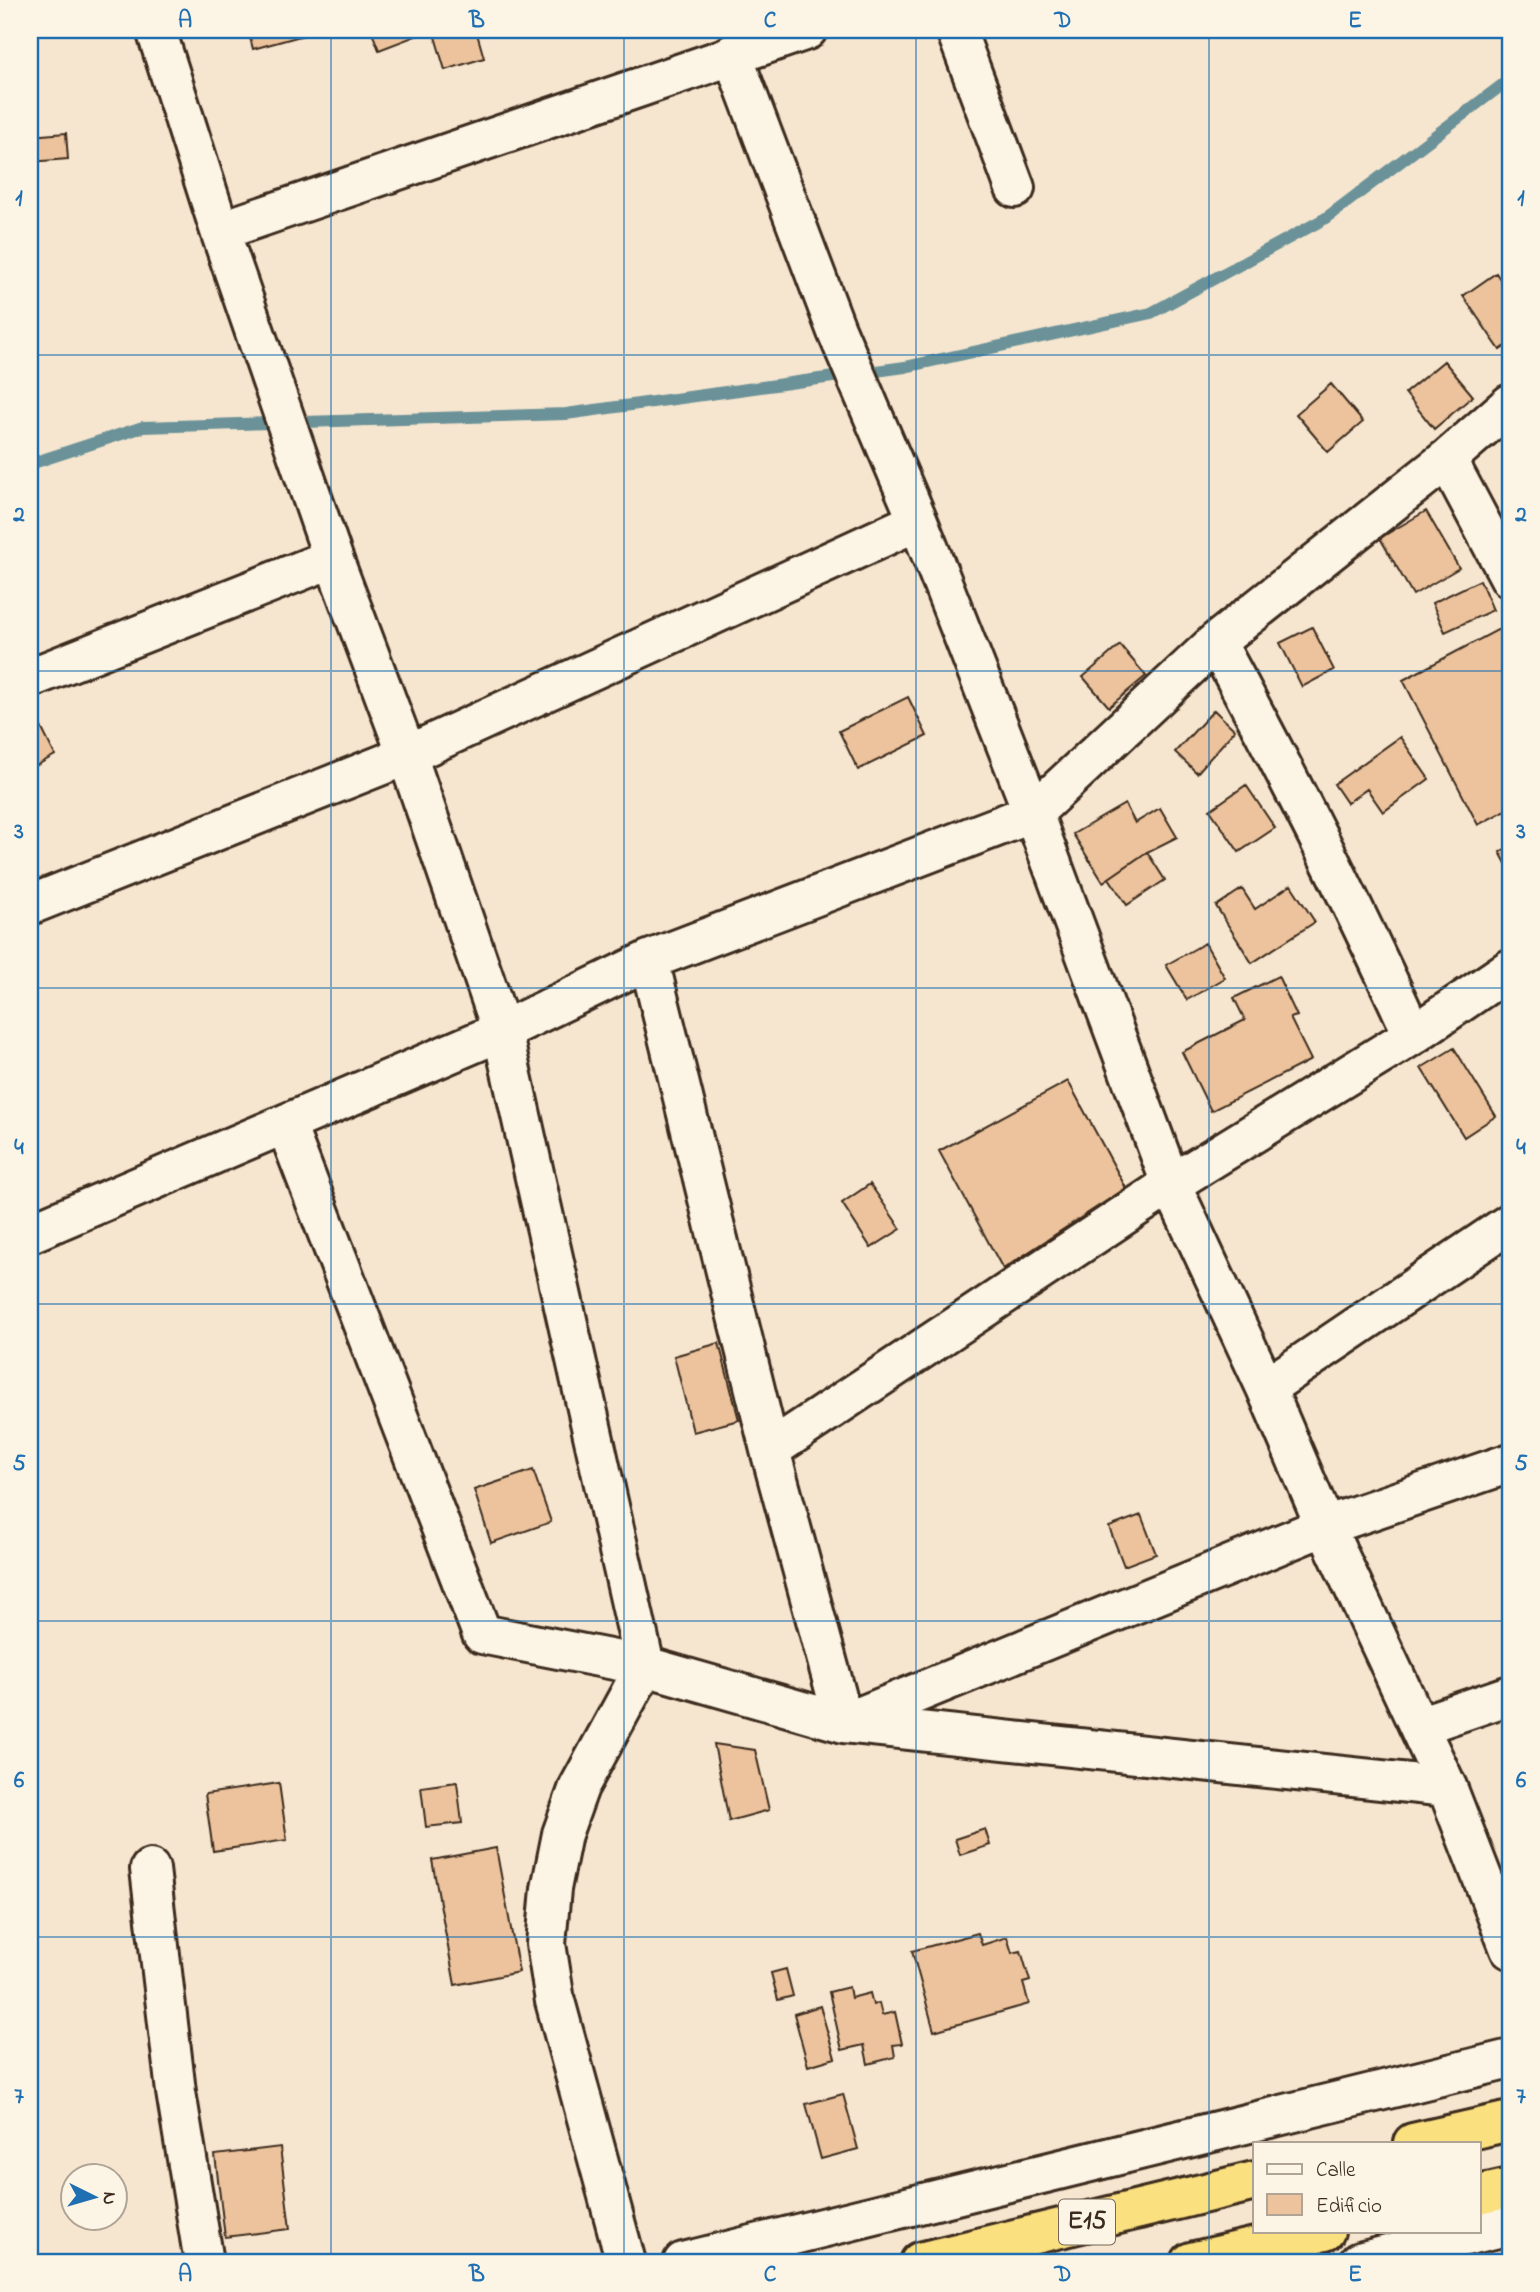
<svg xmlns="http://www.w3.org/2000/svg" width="1540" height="2292" viewBox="0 0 1540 2292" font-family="'Indie Flower',sans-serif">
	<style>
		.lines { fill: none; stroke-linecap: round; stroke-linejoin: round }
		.stream { stroke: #6b9298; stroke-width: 12 }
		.building { fill: #ecc39c; stroke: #3b2a1e; stroke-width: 2 }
		.minor-casing { stroke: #3b2a1e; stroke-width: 44 }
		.highway-casing { stroke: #3b2a1e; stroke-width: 44 }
		.minor { stroke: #fcf5e5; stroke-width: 38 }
		.highway { stroke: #fbe080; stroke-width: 38 }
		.grid { fill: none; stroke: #1f6fb2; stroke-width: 2; stroke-opacity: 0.55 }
		.labels { text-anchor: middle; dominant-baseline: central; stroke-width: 7; stroke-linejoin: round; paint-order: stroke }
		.shield { fill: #fcf5e5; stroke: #75675a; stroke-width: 2 }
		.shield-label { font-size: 26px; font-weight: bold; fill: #3b2a1e }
		.neatline { fill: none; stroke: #1f6fb2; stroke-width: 2.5 }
		.grid-label { font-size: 23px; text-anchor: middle; font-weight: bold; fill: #1f6fb2 }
	</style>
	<rect width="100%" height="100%" fill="#f7e6cf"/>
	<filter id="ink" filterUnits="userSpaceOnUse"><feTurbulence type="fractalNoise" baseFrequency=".0143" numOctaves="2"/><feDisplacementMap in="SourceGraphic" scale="14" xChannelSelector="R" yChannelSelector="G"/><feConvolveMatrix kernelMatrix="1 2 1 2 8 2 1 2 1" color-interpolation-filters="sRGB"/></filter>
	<g filter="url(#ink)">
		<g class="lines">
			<path class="stream" d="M30 464 143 427 566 414 905 367 1151 313 1326 218 1510 79"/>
		</g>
		<path class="building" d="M248 30H303L304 35 253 49Z
			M371 30H420L421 34 379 50Z
			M433 30H476L484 58 445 70Z
			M66 133 68 159 30 162V136Z
			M1496 273 1510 294V343L1500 350 1463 296Z
			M1444 361 1473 396 1434 429 1405 393Z
			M1331 384 1363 422 1328 452 1296 414Z
			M1426 511 1459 568 1413 595 1380 538Z
			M1480 580 1493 610 1445 632 1432 603Z
			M1312 627 1334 670 1302 687 1280 643Z
			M1499 629 1510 651V808L1478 825 1403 680Z
			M1120 645 1146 676 1109 707 1083 677Z
			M908 697 927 736 858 770 839 731Z
			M30 705 55 755 30 769Z
			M1214 710 1235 730 1197 773 1175 752Z
			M1400 737 1429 779 1383 812 1367 789 1347 803 1334 784Z
			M1246 785 1275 828 1239 852 1210 810Z
			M1125 804 1135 823 1160 808 1177 837 1147 852 1103 882 1073 834Z
			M1510 846V871L1500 852Z
			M1147 852 1165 880 1127 905 1109 878Z
			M1291 885 1315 922 1252 963 1216 906 1242 889 1255 909Z
			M1205 943 1225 978 1187 1000 1166 965Z
			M1278 976 1297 1016 1290 1018 1311 1060 1211 1111 1182 1052 1245 1020 1234 998Z
			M1454 1048 1496 1116 1464 1137 1421 1068Z
			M1068 1081 1126 1188 1003 1269 939 1151Z
			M870 1184 901 1229 871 1248 842 1203Z
			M719 1343 739 1420 693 1432 674 1356Z
			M533 1470 551 1522 491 1543 474 1490Z
			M1141 1515 1156 1554 1124 1566 1109 1527Z
			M714 1744 755 1750 769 1810 729 1821Z
			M457 1782 462 1823 426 1827 421 1787Z
			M279 1783 287 1840 213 1851 205 1794Z
			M985 1829 990 1845 960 1855 955 1839Z
			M496 1848 519 1972 455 1985 432 1860Z
			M978 1933 982 1945 1007 1937 1012 1953 1021 1951 1030 1981 1023 1983 1029 2004 934 2031 912 1951Z
			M786 1969 793 1996 778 2000 771 1973Z
			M849 1987 851 1998 870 1993 873 2005 879 2003 882 2015 895 2012 902 2044 893 2045 895 2057 868 2064 864 2045 842 2050 829 1992Z
			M820 2006 835 2058 808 2066 794 2014Z
			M843 2094 858 2149 821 2159 806 2104Z
			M280 2147 290 2229 225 2237 215 2155Z"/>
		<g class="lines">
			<g class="minor-casing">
				<path id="minor" d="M156 30 220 231 333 558 407 755 502 1031 645 1666 482 1634 286 1125
					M956 30 1015 188
					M732 54 836 329 918 521 1033 813 1171 1184 1266 1388 1325 1526 1447 1787 1510 1949
					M220 231 807 30
					M1447 459 1510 578
					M1216 642C1286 771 1352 901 1413 1035
					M30 678 333 558
					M30 905 407 755 918 521
					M649 960 770 1450 844 1723 1325 1526 1510 1463
					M30 1233 502 1031 649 960 1033 813 1216 642 1447 459 1510 404
					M1266 1388 1510 1223
					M770 1450 1171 1184 1413 1035 1510 969
					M1419 1726 1510 1695
					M150 1869 176 2092 204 2262
					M626 2262 555 2001 546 1944 551 1889 562 1834 579 1787 645 1666 844 1723 1447 1787
					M683 2262 1510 2059
					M1359 2262 1510 2225"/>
			</g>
			<g class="highway-casing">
				<path id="highway" d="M1413 2143 1510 2121
					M1479 2195 1510 2188
					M920 2262 1255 2181
					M1191 2262 1325 2231"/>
			</g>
			<use href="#minor" class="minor"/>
			<use href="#highway" class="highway"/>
		</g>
	</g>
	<path class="grid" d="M331 30V2262M624 30V2262M916 30V2262M1209 30V2262M30 355H1510M30 671H1510M30 988H1510M30 1304H1510M30 1621H1510M30 1937H1510"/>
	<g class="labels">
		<rect class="shield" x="1059" y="2199.5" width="56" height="45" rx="5"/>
		<g class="shield-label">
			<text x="1087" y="2222">E15</text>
		</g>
	</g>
	<rect width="1540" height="2292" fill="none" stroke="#fcf5e5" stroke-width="77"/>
	<rect x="1253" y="2142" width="228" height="91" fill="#fcf5e5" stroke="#afa495" stroke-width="2"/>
	<rect x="1267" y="2164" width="35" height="10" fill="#fcf5e5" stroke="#afa495" stroke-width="2"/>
	<text x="1316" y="2176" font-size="21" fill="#3b2a1e">Calle</text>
	<rect x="1267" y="2194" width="35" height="21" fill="#ecc39c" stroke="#afa495" stroke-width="2"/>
	<text x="1316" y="2212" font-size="21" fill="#3b2a1e">Edificio</text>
	<g transform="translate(94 2197) rotate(95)"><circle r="33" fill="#fcf5e5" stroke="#afa495" stroke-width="2"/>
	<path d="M0-5L12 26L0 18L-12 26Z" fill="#1f6fb2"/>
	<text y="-10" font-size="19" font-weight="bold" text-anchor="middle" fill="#3b2a1e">N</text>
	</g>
	<rect x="38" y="38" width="1464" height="2216" class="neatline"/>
	<g class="grid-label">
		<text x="185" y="27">A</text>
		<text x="477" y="27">B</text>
		<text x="770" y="27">C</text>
		<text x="1063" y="27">D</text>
		<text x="1355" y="27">E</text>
		<text x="19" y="205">1</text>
		<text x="1521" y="205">1</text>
		<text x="19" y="521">2</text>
		<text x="1521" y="521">2</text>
		<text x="19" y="838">3</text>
		<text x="1521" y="838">3</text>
		<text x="19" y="1154">4</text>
		<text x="1521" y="1154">4</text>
		<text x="19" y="1470">5</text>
		<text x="1521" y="1470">5</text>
		<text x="19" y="1787">6</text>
		<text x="1521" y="1787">6</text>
		<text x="19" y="2103">7</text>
		<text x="1521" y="2103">7</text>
		<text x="185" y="2281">A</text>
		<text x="477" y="2281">B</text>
		<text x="770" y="2281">C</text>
		<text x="1063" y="2281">D</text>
		<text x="1355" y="2281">E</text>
	</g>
</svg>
